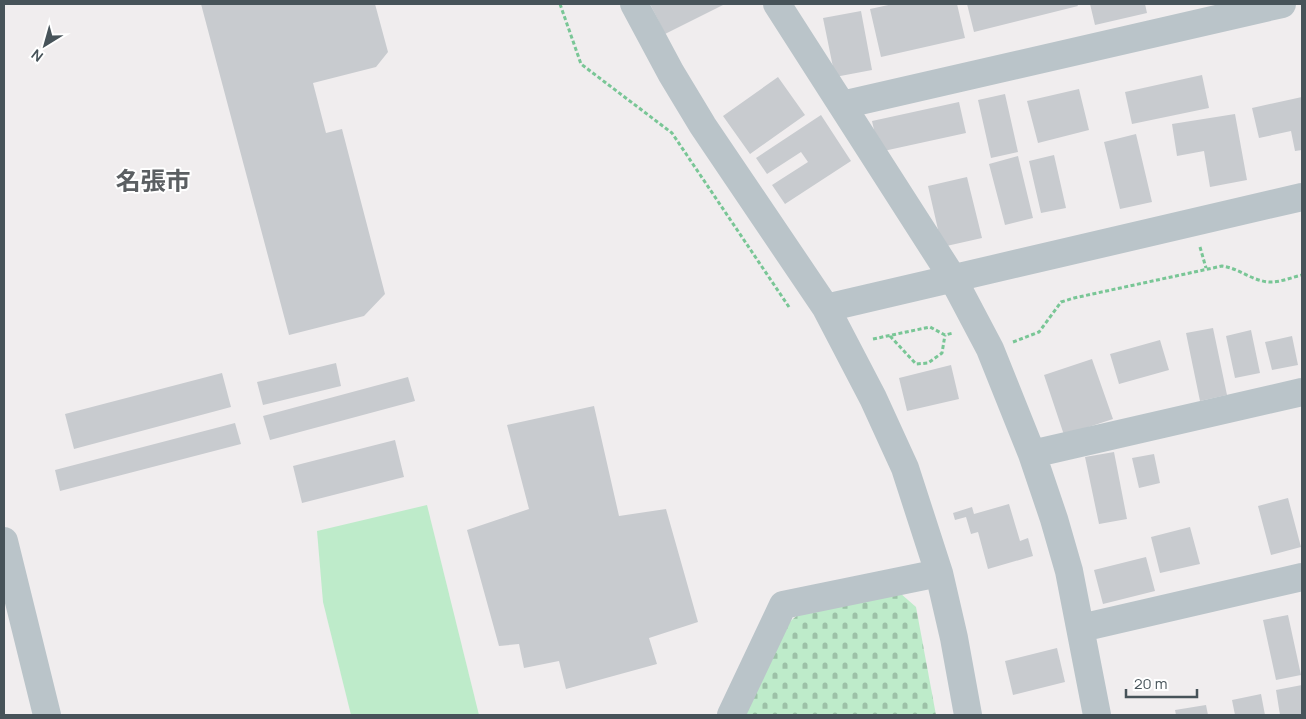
<svg xmlns="http://www.w3.org/2000/svg" width="1306" height="719" viewBox="0 0 1306 719" font-family="Manrope,'Noto Sans JP',sans-serif">
	<style>
		.grass { fill: #beebca }
		.cemetery { fill: url(#cemetery-stones) }
		.building { fill: #c8cbcf }
		.lines { fill: none; stroke-linecap: round; stroke-linejoin: round }
		.path { stroke: #79c696; stroke-width: 3; stroke-dasharray: 4 2.5; stroke-linecap: butt }
		.minor { stroke: #bac4c9; stroke-width: 28 }
		.labels { text-anchor: middle; dominant-baseline: central; stroke-width: 4; stroke-linejoin: round; paint-order: stroke }
		.town-label { font-size: 25px; font-weight: bold; fill: #5b5f62; stroke: #fff }
	</style>
	<defs>
		<pattern id="cemetery-stones" width="16" height="16" patternUnits="userSpaceOnUse" patternTransform="scale(1.25)"><rect width="16" height="16" fill="#beebca"/><path d="M2 7V4a2 2 0 0 1 4 0v3zM10 15v-3a2 2 0 0 1 4 0v3z" fill="#9cc1a7"/></pattern>
	</defs>
	<rect width="100%" height="100%" fill="#f0edee"/>
	<path class="grass" d="M427 505 479 715H351L323 602 317 531Z"/>
	<path class="cemetery" d="M900 593 916 607 936 715H743L785 626 801 612Z"/>
	<path class="building" d="M201 4H375L388 52 376 67 313 83 326 133 342 129 385 294 364 316 289 335Z
		M650 4H725L665 34Z
		M893 4H957L965 38 881 57 870 9Z
		M967 4H1077L1078 6 974 32Z
		M1090 4H1145L1147 13 1095 25Z
		M861 11 872 70 835 77 823 18Z
		M1202 75 1209 108 1132 124 1125 92Z
		M778 77 805 115 750 154 723 116Z
		M1079 89 1089 130 1038 143 1027 101Z
		M1005 94 1018 152 991 158 978 100Z
		M1302 97V150L1295 151 1291 131 1259 138 1252 108Z
		M959 102 966 133 879 152 872 121Z
		M1235 114 1247 180 1210 187 1204 151 1177 156 1172 124Z
		M821 115 851 161 785 204 772 185 808 162 801 152 767 174 756 158Z
		M1136 134 1152 202 1120 209 1104 142Z
		M1054 155 1066 208 1041 213 1029 161Z
		M1018 156 1033 218 1005 225 989 164Z
		M967 177 982 238 942 247 928 186Z
		M1213 328 1227 395 1200 401 1186 333Z
		M1251 330 1260 373 1235 378 1226 336Z
		M1292 336 1298 365 1272 370 1265 342Z
		M1160 340 1169 370 1119 384 1110 354Z
		M1092 359 1113 419 1064 435 1044 375Z
		M336 363 341 386 263 405 257 382Z
		M951 365 959 399 907 411 899 378Z
		M222 373 231 407 74 449 65 414Z
		M408 377 415 401 270 440 263 416Z
		M594 406 619 516 666 509 698 622 649 638 657 664 566 689 559 661 524 668 519 644 499 646 467 530 529 509 507 425Z
		M235 423 241 444 60 491 55 470Z
		M395 440 404 477 302 503 293 466Z
		M1114 452 1127 519 1099 524 1085 457Z
		M1154 454 1160 483 1139 488 1132 458Z
		M1288 498 1301 547 1271 555 1258 506Z
		M1009 504 1020 541 1028 538 1033 556 988 569 978 532 971 534 966 517 955 520 953 513 972 507 974 514Z
		M1190 527 1200 564 1160 573 1151 537Z
		M1146 557 1155 591 1103 604 1094 570Z
		M1288 615 1301 675 1276 680 1263 620Z
		M1057 648 1065 682 1013 695 1005 661Z
		M1302 685V715H1280L1276 690Z
		M1261 694 1265 715H1235L1232 700Z
		M1206 705 1208 715H1176L1175 710Z"/>
	<g class="lines">
		<path class="path" d="M560 4 581 64 672 133 789 307
			M1200 247 1206 268
			M890 336 916 364 928 363 942 353 945 335
			M873 339 930 327 945 335 953 333
			M1013 342 1039 332 1061 302 1074 298 1222 266C1239 268 1253 282 1271 282 1281 282 1293 277 1302 275"/>
		<path class="minor" d="M634 4 671 73 703 126 826 308 873 398 905 468 939 573 954 638 968 715
			M777 4 952 277 990 349 1032 454 1054 519 1069 571 1097 715
			M842 105 1282 4
			M826 308 1302 197
			M1032 454 1302 392
			M4 541 47 715
			M1081 628 1302 577
			M731 715 783 605 939 573"/>
	</g>
	<g class="labels">
		<g class="town-label">
			<text x="153" y="180">名張市</text>
		</g>
	</g>
	<rect width="1306" height="719" fill="none" stroke="#475359" stroke-width="10"/>
	<g transform="translate(45 45) rotate(217)" stroke="#ffffff" stroke-width="4" paint-order="stroke">
	<path d="M0-4L9 19L0 12L-9 19Z" fill="#475359"/>
	<text y="-8" font-size="14" font-weight="bold" text-anchor="middle" fill="#475359">N</text>
	</g>
	<path d="M1126 689v8h71v-8" fill="none" stroke="#475359" stroke-width="2.5"/>
	<text x="1134" y="689" font-size="15" fill="#475359" stroke="#ffffff" stroke-width="4" paint-order="stroke">20 m</text>
</svg>
